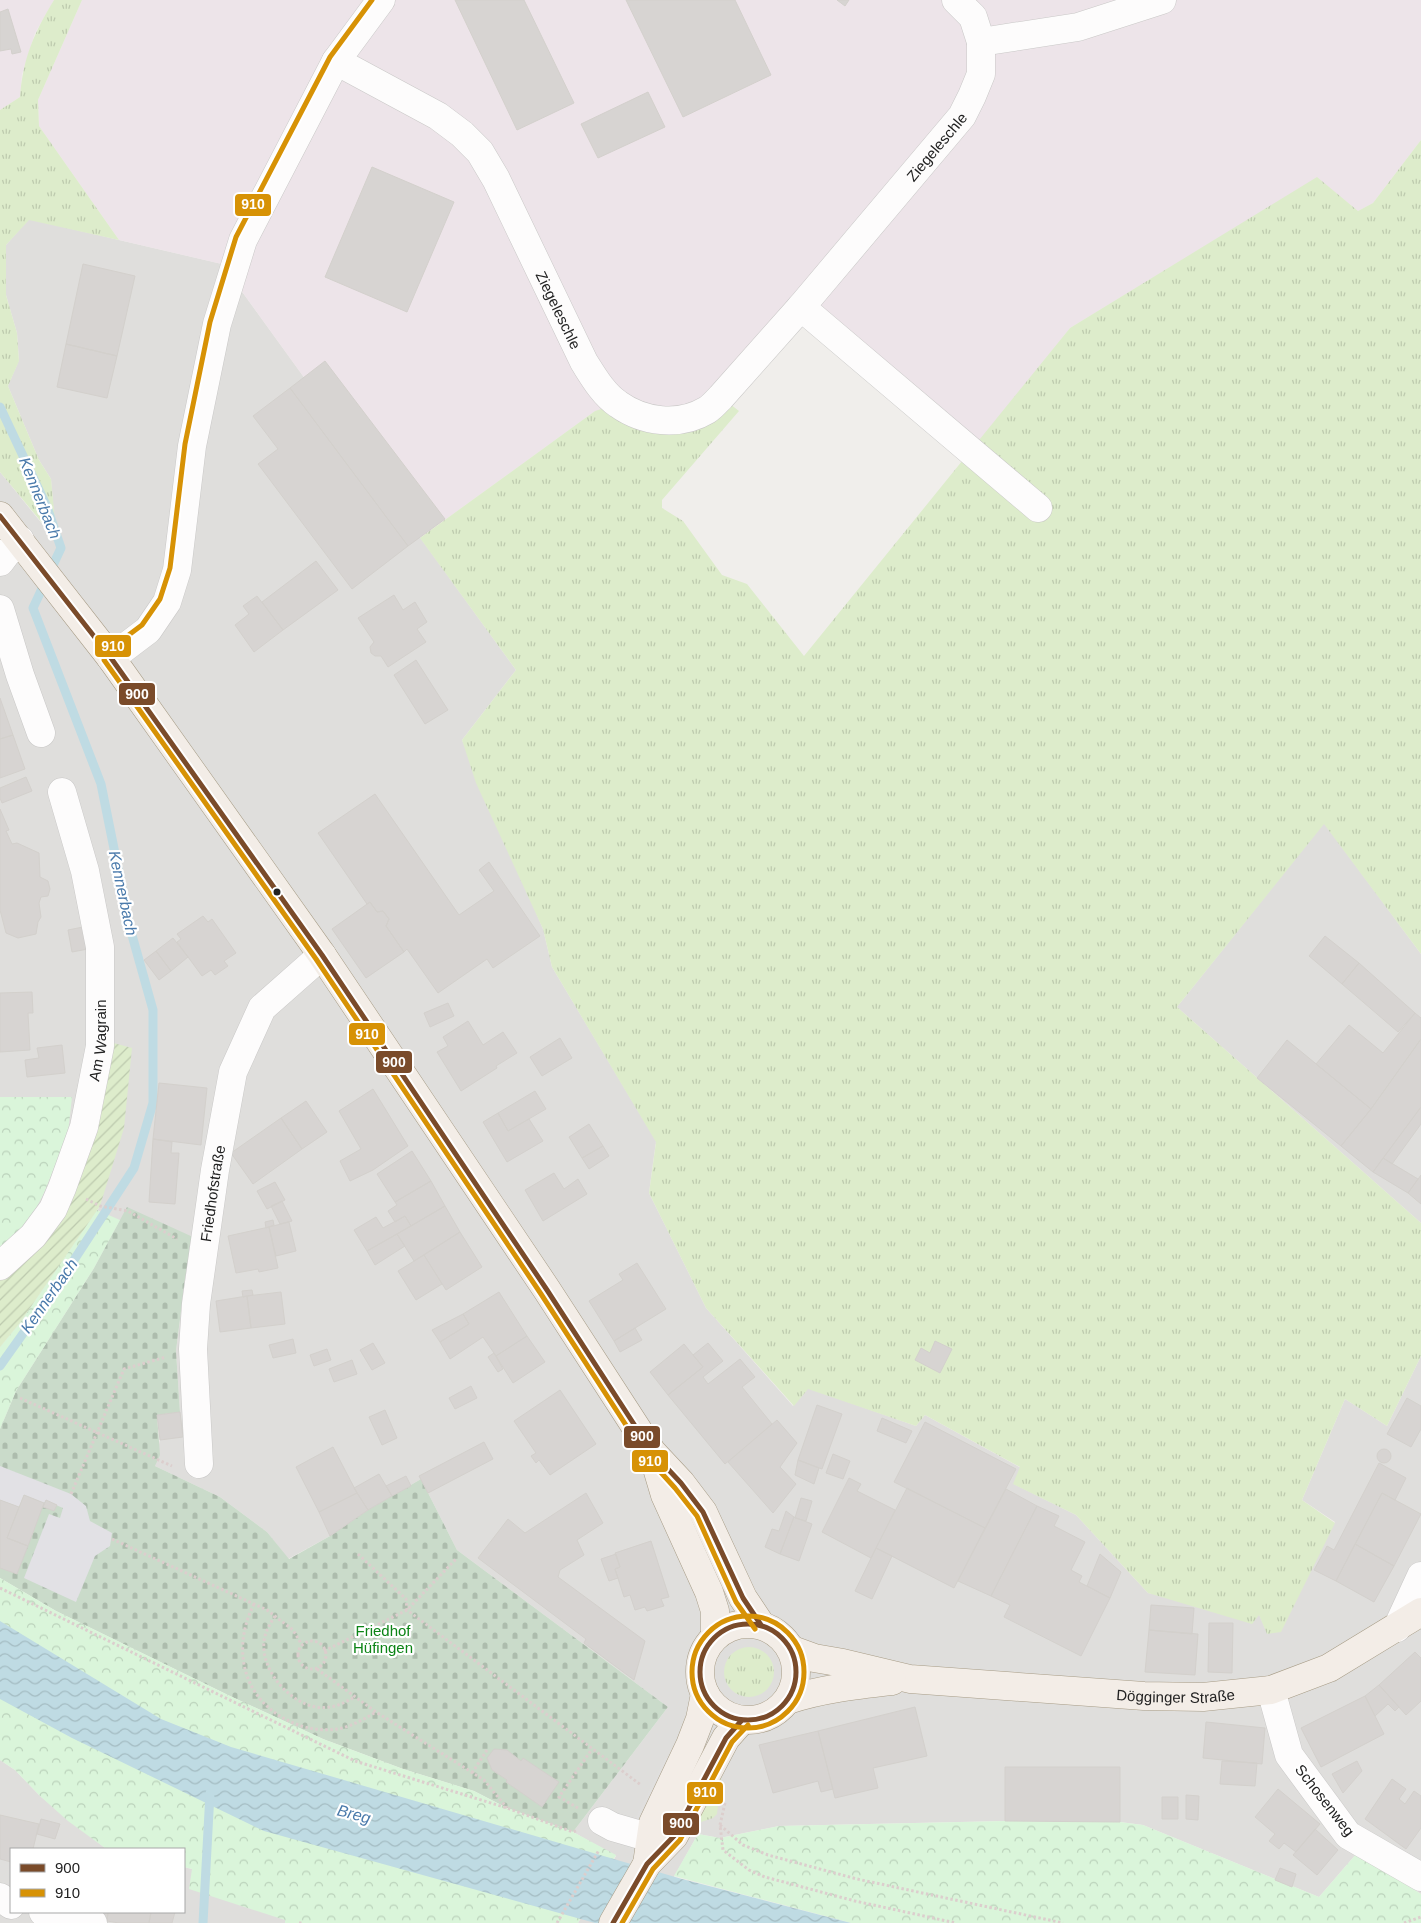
<svg xmlns="http://www.w3.org/2000/svg" width="1421" height="1923" viewBox="0 0 1421 1923" font-family="Arial,sans-serif">
	<style>
		.residential { fill: #dfdedc }
		.industrial { fill: #ede4e9 }
		.grass { fill: url(#grass-tufts) }
		.cemetery { fill: url(#cemetery-stones) }
		.park { fill: url(#park-crowns) }
		.garden { fill: url(#garden-furrows) }
		.parking { fill: #e0dfde }
		.plaza { fill: #e2e1e5 }
		.water { fill: url(#water-waves) }
		.lines { fill: none; stroke-linecap: round; stroke-linejoin: round }
		.stream { stroke: #bfdbe3; stroke-width: 9 }
		.building { fill: #d7d4d2; stroke: #d3d0cc }
		.minor-casing { stroke: #c9c8c7; stroke-width: 29 }
		.major-casing { stroke: #a79c86; stroke-width: 29 }
		.path { stroke: #dccecd; stroke-width: 3; stroke-dasharray: 2.5 2.5; stroke-linecap: butt }
		.minor { stroke: #fdfcfc; stroke-width: 28 }
		.major { stroke: #f3ede7; stroke-width: 28 }
		.bus-1-casing { stroke: #fff; stroke-width: 9 }
		.bus-2-casing { stroke: #fff; stroke-width: 9 }
		.bus-1 { stroke: #7a4b2a; stroke-width: 5 }
		.bus-2 { stroke: #d79205; stroke-width: 5 }
		.bus-dot { fill: #222; stroke: #fff; stroke-width: 2 }
		.labels { text-anchor: middle; dominant-baseline: central; stroke-width: 4.5; stroke-linejoin: round; paint-order: stroke }
		.street-label { font-size: 15px; fill: #222; stroke: #fff }
		.park-label { font-size: 15px; fill: #0c8416; stroke: #fff }
		.water-label { font-size: 16px; font-style: italic; fill: #4a7aab; stroke: #fff }
		.line-badge { stroke: #fff; stroke-width: 2 }
		.badge-label { font-size: 14px; text-anchor: middle; font-weight: bold; fill: #fff }
	</style>
	<defs>
		<pattern id="grass-tufts" width="24" height="20" patternUnits="userSpaceOnUse" patternTransform="scale(1.25)"><rect width="24" height="20" fill="#ddeccb"/><path d="M3 7l-1-3M5 7V3M7 7l1-3M15 17l-1-3M17 17v-4M19 17l1-3" fill="none" stroke="#bdcaae"/></pattern>
		<pattern id="cemetery-stones" width="16" height="16" patternUnits="userSpaceOnUse" patternTransform="scale(1.25)"><rect width="16" height="16" fill="#cadbca"/><path d="M2 7V4a2 2 0 0 1 4 0v3zM10 15v-3a2 2 0 0 1 4 0v3z" fill="#adbcad"/></pattern>
		<pattern id="park-crowns" width="20" height="18" patternUnits="userSpaceOnUse" patternTransform="scale(1.25)"><rect width="20" height="18" fill="#daf5da"/><path d="M2 6a3 3 0 1 1 6 0M12 15a3 3 0 1 1 6 0" fill="none" stroke="#bbd2bb"/></pattern>
		<pattern id="garden-furrows" width="10" height="10" patternUnits="userSpaceOnUse" patternTransform="scale(1.25)"><rect width="10" height="10" fill="#ddeccb"/><path d="M-1 1l2-2M0 10L10 0M9 11l2-2" fill="none" stroke="#bdcaae"/></pattern>
		<pattern id="water-waves" width="16" height="10" patternUnits="userSpaceOnUse" patternTransform="scale(1.25)"><rect width="16" height="10" fill="#bfdbe3"/><path d="M0 5q4-4 8 0t8 0" fill="none" stroke="#a4bcc2"/></pattern>
	</defs>
	<rect width="100%" height="100%" fill="#f0eeeb"/>
	<path class="residential" d="M29 219 222 264 516 670 462 740 543 929 552 967 656 1141 649 1193 706 1308 793 1406 808 1388 916 1426 925 1415 1021 1468 1014 1484 1076 1515 1148 1593 1259 1614 1267 1633 1335 1522 1302 1500 1345 1399 1387 1426 1421 1356V1894L1357 1853 1319 1897 1143 1825 1120 1822 1005 1821 779 1826 720 1838 698 1834 648 1923H578L616 1856 573 1832 668 1707 457 1550 421 1479 368 1510 330 1536 288 1559 267 1532 220 1497 155 1466 160 1439 157 1415 180 1412 176 1351 185 1279 192 1237 94 1268 16 1391 0 1429V1347L19 1324 100 1206 40 1245 0 1280V472L56 541 51 479 39 460 8 386 19 360 17 333 6 295V245Z
		M1324 823 1421 954V1223L1177 1007Z
		M0 1760 15 1770 40 1796 105 1848 108 1849H11V1912H184V1867L192 1869 285 1920V1923H0Z"/>
	<path class="industrial" d="M0 0H54L35 33 22 74 20 97 0 110Z
		M82 0H1421V140L1373 203 1358 211 1317 178 1070 328 972 451 801 307 707 410 595 411 420 538 222 264 119 240 39 126 38 100Z"/>
	<path class="grass" d="M54 0H82L38 100 39 126 119 240 29 220 6 245V295L17 333 19 361 8 386 39 460 51 479 57 541 0 472V110L20 97C23 58 34 33 54 0Z
		M1421 140V954L1324 824 1177 1007 1421 1223V1356L1387 1426 1345 1399 1302 1500 1335 1523 1281 1632 1267 1634 1259 1615 1252 1624 1148 1593 1076 1515 1013 1484 1020 1467 925 1415 916 1426 808 1389 794 1406 706 1308 649 1193 656 1142 552 967 543 929 476 783 462 740 516 670 420 538 595 411 617 404 641 417 721 397 739 411 662 500V508L683 521 722 575 747 584 804 656 1070 328 1317 177 1358 211 1373 203Z
		M724 1672a25 25 0 1 1 50 0a25 25 0 1 1-50 0Z
		M722 1771 717 1814 713 1818 692 1825Z"/>
	<path class="cemetery" d="M127 1207 193 1237 185 1279 176 1351 180 1412 157 1415 160 1455 155 1466 220 1497 267 1532 289 1559 330 1536 368 1510 421 1479 457 1550 668 1707 573 1832 507 1808 474 1791 403 1769 323 1739 230 1696 56 1611 0 1578V1429L16 1391 94 1268Z"/>
	<path class="park" d="M0 1097H72L68 1133 44 1193 33 1214 18 1236 0 1252Z
		M97 1210 120 1220 94 1268 16 1391 0 1429V1347L19 1324Z
		M0 1578 56 1611 230 1696 323 1739 403 1769 474 1791 507 1808 573 1832 616 1855 578 1923H285V1920L189 1889 192 1869 184 1867V1849L105 1848 68 1821 40 1796 15 1770 0 1760Z
		M1005 1821 1120 1822 1143 1825 1319 1897 1357 1853 1421 1894V1923H851L674 1876 698 1834 720 1838 779 1826Z"/>
	<path class="garden" d="M110 1042 132 1048 124 1128 100 1206 19 1324 0 1347V1280L40 1245Z"/>
	<path class="parking" d="M676 1757 644 1826 634 1821 665 1758Z"/>
	<path class="plaza" d="M0 1466 71 1494 86 1506 90 1521 112 1533 110 1546 95 1556 76 1602 24 1578 49 1514 60 1518 63 1508 46 1501 44 1503 24 1495 19 1507 0 1500Z"/>
	<path class="water" d="M0 1621 161 1719 231 1747 682 1879 851 1923H595L264 1831 72 1738 0 1699Z"/>
	<g class="lines">
		<path class="stream" d="M0 407 47 507 61 548 33 608 101 784 130 928 153 1010V1103L134 1168 59 1283 0 1366
			M203 1923 210 1793"/>
	</g>
	<path class="building" d="M455 0H524L574 103 517 130Z
		M626 0H735L771 75 683 117Z
		M837 0H849L845 6Z
		M8 9 21 52 12 54 11 49 0 51V12Z
		M648 92 665 127 598 158 581 124Z
		M372 167 454 202 407 312 325 277Z
		M83 264 135 276 117 356 66 344Z
		M66 344 117 356 107 398 57 387Z
		M325 361 445 519 408 546 290 388Z
		M290 388 408 546 352 589 258 464 278 449 253 416Z
		M316 561 338 590 283 630 262 602Z
		M394 595 403 610 415 602 427 622 417 629 426 642 388 667 381 656H375L371 653 370 647 374 642 358 618Z
		M257 596 283 630 254 652 235 625 249 614 243 606Z
		M416 660 448 710 425 724 394 675Z
		M0 698 13 735 0 739Z
		M13 735 25 769 0 778V739Z
		M26 777 32 791 2 803 0 798V788Z
		M375 794 459 915 494 891 479 870 489 862 540 936 493 968 487 959 438 993 407 949 404 952 386 926 389 919 383 911 377 912 370 902 367 904 318 833Z
		M0 809 9 830 6 831 12 844 17 843 39 853 40 877 48 881 50 889 48 896 41 897 39 903 41 917 38 922 36 934 18 938 6 933 0 910Z
		M370 902 377 912 383 911 389 919 386 926 404 952 366 978 332 929Z
		M203 916 208 922 212 919 236 953 224 961 228 966 215 975 211 970 202 976 177 942 181 939 177 934Z
		M83 927 88 949 72 952 68 930Z
		M1325 936 1359 963 1342 984 1309 956Z
		M173 938 188 957 171 971 156 951Z
		M156 951 171 971 159 980 144 960Z
		M1359 963 1415 1013 1398 1032 1342 984Z
		M32 992 33 1013H28L30 1050 0 1052V993Z
		M448 1003 454 1016 430 1027 424 1013Z
		M1415 1013 1421 1018V1039L1371 1109 1316 1064 1349 1025 1383 1053Z
		M468 1021 483 1045 503 1032 517 1053 496 1066 497 1068 461 1091 437 1052 448 1046 443 1037Z
		M560 1038 572 1058 542 1076 530 1057Z
		M1421 1039V1107L1373 1172 1341 1146 1371 1109Z
		M1287 1040 1371 1109 1341 1146 1257 1078Z
		M62 1045 65 1073 27 1077 25 1060 39 1058 37 1048Z
		M159 1083 207 1088 201 1145 153 1139Z
		M373 1089 408 1146 373 1170 350 1181 340 1161 361 1149 339 1111Z
		M535 1091 546 1109 508 1131 498 1113Z
		M306 1101 327 1132 302 1149 281 1118Z
		M1421 1107V1124L1392 1164 1383 1158Z
		M498 1113 508 1131 529 1119 543 1141 507 1162 483 1122Z
		M281 1118 302 1149 253 1184 231 1153Z
		M589 1124 603 1146 582 1158 569 1137Z
		M153 1139 172 1142 171 1153H179L175 1204 149 1202Z
		M603 1146 609 1156 589 1169 582 1158Z
		M412 1151 431 1181 395 1202 377 1174Z
		M1383 1158 1418 1179 1408 1193 1373 1172Z
		M554 1173 564 1189 578 1179 587 1194 543 1221 525 1190Z
		M1421 1175V1204L1408 1193Z
		M431 1181 445 1206 411 1226 405 1216 395 1222 388 1211 397 1205 395 1202Z
		M275 1182 285 1200 267 1209 257 1191Z
		M282 1201 292 1221 280 1224 271 1206Z
		M445 1206 460 1232 414 1261 397 1234Z
		M405 1216 411 1226 367 1251 354 1230 376 1217 383 1228Z
		M273 1220 274 1225 266 1228 265 1222Z
		M289 1222 296 1251 276 1256 269 1227Z
		M269 1227 278 1268 259 1272 258 1269 236 1273 228 1236Z
		M460 1232 482 1267 446 1290 424 1255Z
		M397 1234 405 1246 375 1265 367 1251Z
		M424 1255 442 1284 416 1300 398 1271Z
		M637 1263 666 1309 614 1341 589 1301 623 1280 619 1274Z
		M252 1290 253 1295 243 1297 242 1291Z
		M281 1292 285 1324 251 1328 247 1296Z
		M499 1292 527 1336 496 1356 483 1337 450 1359 440 1342 469 1324 463 1314Z
		M247 1296 251 1328 220 1332 216 1301Z
		M463 1314 469 1324 440 1342 432 1330Z
		M635 1328 642 1340 620 1352 614 1341Z
		M527 1336 545 1362 513 1383 496 1356Z
		M293 1339 296 1353 273 1358 269 1345Z
		M935 1341 952 1349 940 1373 915 1360 921 1348 930 1353Z
		M373 1343 385 1363 372 1370 360 1350Z
		M708 1343 723 1361 703 1377 708 1384 740 1359 755 1377 742 1387 772 1424 725 1464 668 1395 703 1367 693 1355Z
		M684 1344 703 1367 668 1395 650 1372Z
		M327 1349 331 1360 314 1366 310 1355Z
		M494 1353 503 1369 498 1372 488 1357Z
		M352 1360 357 1374 334 1382 329 1369Z
		M471 1386 477 1398 455 1409 449 1398Z
		M560 1390 596 1444 550 1475 539 1460 536 1463 531 1456 536 1453 514 1421Z
		M1407 1398 1421 1406V1429L1411 1447 1387 1434Z
		M817 1405 842 1414 822 1469 798 1460Z
		M385 1410 397 1438 382 1445 369 1417Z
		M180 1412 183 1437 160 1440 157 1415Z
		M882 1418 912 1431 906 1443 877 1431Z
		M777 1420 797 1443 780 1467 796 1484 773 1513 728 1462Z
		M925 1422 1016 1469 985 1528 894 1482Z
		M484 1442 493 1459 428 1493 419 1476Z
		M333 1447 357 1493 319 1512 296 1467Z
		M1377 1456a7 7 0 1 1 14 0a7 7 0 1 1-14 0Z
		M833 1454 850 1461 843 1479 826 1473Z
		M798 1460 819 1468 814 1484 795 1475Z
		M1379 1463 1406 1478 1395 1500 1382 1493 1336 1581 1314 1570 1327 1546 1334 1550Z
		M379 1474 392 1496 368 1510 354 1488Z
		M406 1476 411 1486 392 1496 386 1486Z
		M849 1478 861 1484 857 1491 895 1510 871 1558 822 1532Z
		M907 1488 985 1528 954 1588 876 1548Z
		M1006 1489 1037 1506 991 1596 958 1581Z
		M357 1493 368 1510 330 1536 319 1512Z
		M586 1493 603 1523 577 1540 584 1555 560 1570 558 1577 645 1641 634 1680 584 1643 586 1639 478 1558 508 1519 525 1533Z
		M1382 1493 1421 1514 1394 1566 1355 1544Z
		M24 1495 44 1503 28 1546 7 1538Z
		M801 1498 812 1501 806 1521 795 1518Z
		M0 1500 19 1507 7 1538 28 1546 17 1574 0 1568Z
		M46 1500 57 1505 54 1511 43 1507Z
		M1037 1506 1059 1516 1054 1526 1085 1542 1071 1570 1082 1576 1079 1582 1110 1598 1081 1656 1004 1617 1010 1605 991 1596Z
		M786 1511 794 1517 780 1554 765 1547 772 1529 779 1531Z
		M794 1517 812 1524 799 1561 780 1554Z
		M651 1541 669 1597 661 1599 664 1606 647 1611 645 1607 635 1610 630 1595 624 1597 615 1569 620 1567 615 1553Z
		M1355 1544 1394 1566 1374 1602 1336 1581Z
		M876 1548 892 1556 872 1599 855 1591Z
		M616 1554 620 1567 615 1569 618 1578 609 1581 601 1559Z
		M1100 1554 1121 1572 1110 1598 1087 1586Z
		M1151 1605 1194 1608 1192 1634 1149 1630Z
		M1209 1623H1233L1232 1673 1208 1672Z
		M1149 1630 1198 1634 1195 1675 1145 1672Z
		M1415 1652 1421 1658V1701L1406 1715 1379 1685Z
		M1379 1685 1399 1707 1395 1711 1388 1704 1375 1716 1365 1696Z
		M1365 1696 1384 1734 1321 1767 1301 1728Z
		M915 1707 927 1756 873 1768 878 1788 835 1798 818 1731Z
		M1206 1722 1265 1728 1262 1764 1203 1758Z
		M818 1731 833 1789 821 1792 818 1781 773 1793 759 1745Z
		M494 1749 507 1750 521 1761 523 1758 559 1782 542 1807 506 1782 507 1780 492 1770 487 1758Z
		M1222 1761 1257 1763 1255 1786 1220 1784Z
		M1357 1761 1362 1771 1343 1793 1332 1774Z
		M1005 1767H1120V1822L1005 1821Z
		M1392 1779 1406 1789 1399 1799 1405 1804 1414 1791 1421 1796V1828L1406 1849 1365 1819Z
		M1278 1789 1320 1824 1296 1852 1284 1843 1279 1849 1269 1841 1275 1834 1255 1817Z
		M1186 1795 1199 1796 1198 1820 1186 1819Z
		M1162 1797H1178V1819H1162Z
		M0 1815 39 1824 33 1849H11V1862L0 1859Z
		M41 1819 60 1824 55 1839 37 1834Z
		M1315 1829 1338 1850 1317 1875 1293 1855Z
		M1280 1868 1296 1874 1292 1887 1275 1880Z
		M70 1912H108L107 1921Z
		M108 1912H151L149 1923H119L107 1921Z
		M151 1912H175L172 1923H149Z"/>
	<g class="lines">
		<g class="minor-casing">
			<g id="minor">
				<path d="M981 42 1078 27 1162 0"/>
				<path id="s1" d="M336 61 438 116 462 134 480 152 496 179 584 362C593 376 603 394 618 404 643 422 679 427 707 410 712 407 717 401 721 397L801 307 962 116 972 96 981 74V42L973 17 956 0"/>
				<path d="M801 307 1038 508"/>
				<path d="M0 562 6 554 20 540"/>
				<path d="M0 609 20 675 41 733"/>
				<path d="M111 658 148 630 167 602 177 570 192 446 217 324 243 240 336 61 381 0"/>
				<path id="s2" d="M0 1266 33 1236 53 1209 62 1188 84 1127 100 1046V947L85 871 62 792"/>
				<path id="s3" d="M199 1464 193 1349 196 1304 215 1170 233 1072 262 1008 322 955"/>
				<path d="M1397 1628 1421 1576"/>
				<path d="M1271 1690 1289 1755 1348 1835 1421 1877"/>
				<path d="M602 1821 613 1827 651 1838"/>
				<path d="M0 1897 11 1905"/>
				<path d="M43 1912 93 1923"/>
			</g>
		</g>
		<g class="major-casing">
			<g id="major">
				<path d="M0 516 111 658 322 955 547 1290 652 1452 681 1483 703 1512 743 1598 761 1625"/>
				<path d="M654 1458 665 1495 709 1592 715 1611V1636"/>
				<circle cx="748" cy="1672" r="48"/>
				<path id="s4" d="M792 1650 814 1658 843 1663 910 1679 1144 1696 1203 1697 1271 1690 1329 1668 1421 1612"/>
				<path d="M788 1700C821 1689 857 1685 892 1681"/>
				<path d="M647 1864 653 1823 690 1745 700 1719 705 1694"/>
				<path d="M613 1923 647 1864 674 1836 726 1738 742 1720"/>
			</g>
		</g>
		<path class="path" d="M86 1199 100 1206 128 1211 177 1239
			M20 1398 172 1466
			M71 1494 124 1369 166 1357
			M112 1539 267 1610 293 1630 302 1645
			M358 1554 406 1599 407 1610 641 1785
			M0 1588 355 1761 507 1808 573 1832 578 1830
			M254 1604C230 1651 244 1704 296 1724 308 1729 324 1731 337 1729 351 1727 364 1719 376 1712
			M275 1616C270 1624 265 1632 264 1641 260 1673 297 1713 330 1707 339 1706 347 1701 355 1697
			M298 1655a14 14 0 1 1 28 0a14 14 0 1 1-28 0Z
			M324 1651 407 1610 457 1558
			M317 1669 376 1712 484 1780 507 1808
			M472 1773 487 1750
			M725 1803 720 1825 723 1850 749 1870 765 1877 855 1901 956 1923
			M578 1808 559 1797 592 1749
			M720 1825 743 1845 768 1855 857 1879 1063 1923
			M299 1923H303
			M557 1923 599 1850
			M1404 1923 1421 1917"/>
		<use href="#minor" class="minor"/>
		<use href="#major" class="major"/>
		<g class="bus-1-casing">
			<path id="bus-1" d="M0 516 111 658 322 955 547 1290 652 1452 681 1483 703 1512 743 1598 761 1625
				M700 1672a48 48 0 1 1 96 0a48 48 0 1 1-96 0Z
				M613 1923 647 1864 674 1836 726 1738 742 1720"/>
		</g>
		<g class="bus-2-casing">
			<path id="bus-2" d="M372 0 330 57 236 237 210 322 185 444 170 568 160 599 142 625 106 652 104 660 316 959 541 1294 646 1456 675 1488 697 1516 736 1602 755 1629
				M692 1672a56 56 0 1 1 112 0a56 56 0 1 1-112 0Z
				M622 1923 653 1869 680 1840 732 1742 748 1725"/>
		</g>
		<use href="#bus-1" class="bus-1"/>
		<use href="#bus-2" class="bus-2"/>
	</g>
	<circle class="bus-dot" cx="277" cy="892" r="4.5"/>
	<g class="labels">
		<g class="street-label">
			<text stroke="none"><textPath href="#s1" startOffset="904">Ziegeleschle</textPath></text>
			<text stroke="none"><textPath href="#s1" startOffset="348">Ziegeleschle</textPath></text>
			<text stroke="none"><textPath href="#s2" startOffset="254">Am Wagrain</textPath></text>
			<text stroke="none"><textPath href="#s3" startOffset="272">Friedhofstraße</textPath></text>
			<text stroke="none"><textPath href="#s4" startOffset="388">Dögginger Straße</textPath></text>
			<text transform="translate(1325 1800) rotate(52)">Schosenweg</text>
		</g>
		<g class="park-label">
			<text x="383" y="1630">Friedhof<tspan x="383" dy="17">Hüfingen</tspan></text>
		</g>
		<g class="water-label">
			<text transform="translate(40 498) rotate(68)">Kennerbach</text>
			<text transform="translate(123 893) rotate(78)">Kennerbach</text>
			<text transform="translate(49 1296) rotate(-55)">Kennerbach</text>
			<text transform="translate(354 1814) rotate(15)">Breg</text>
		</g>
	</g>
	<g class="line-badge">
		<rect x="234" y="193" width="38" height="24" rx="5" fill="#d79205"/>
		<rect x="94" y="634" width="38" height="24" rx="5" fill="#d79205"/>
		<rect x="118" y="682" width="38" height="24" rx="5" fill="#7a4b2a"/>
		<rect x="348" y="1022" width="38" height="24" rx="5" fill="#d79205"/>
		<rect x="375" y="1050" width="38" height="24" rx="5" fill="#7a4b2a"/>
		<rect x="623" y="1425" width="38" height="24" rx="5" fill="#7a4b2a"/>
		<rect x="631" y="1449" width="38" height="24" rx="5" fill="#d79205"/>
		<rect x="686" y="1781" width="38" height="24" rx="5" fill="#d79205"/>
		<rect x="662" y="1812" width="38" height="24" rx="5" fill="#7a4b2a"/>
	</g>
	<g class="badge-label">
		<text x="253" y="209">910</text>
		<text x="113" y="651">910</text>
		<text x="137" y="699">900</text>
		<text x="367" y="1039">910</text>
		<text x="394" y="1067">900</text>
		<text x="642" y="1441">900</text>
		<text x="650" y="1466">910</text>
		<text x="705" y="1797">910</text>
		<text x="681" y="1828">900</text>
	</g>
	<rect x="10" y="1848" width="175" height="65" fill="#ffffff" stroke="#a7a7a7"/>
	<rect x="20" y="1864" width="25" height="8" fill="#7a4b2a" stroke="#a7a7a7"/>
	<text x="55" y="1873" font-size="15" fill="#222222">900</text>
	<rect x="20" y="1889" width="25" height="8" fill="#d79205" stroke="#a7a7a7"/>
	<text x="55" y="1898" font-size="15" fill="#222222">910</text>
</svg>
